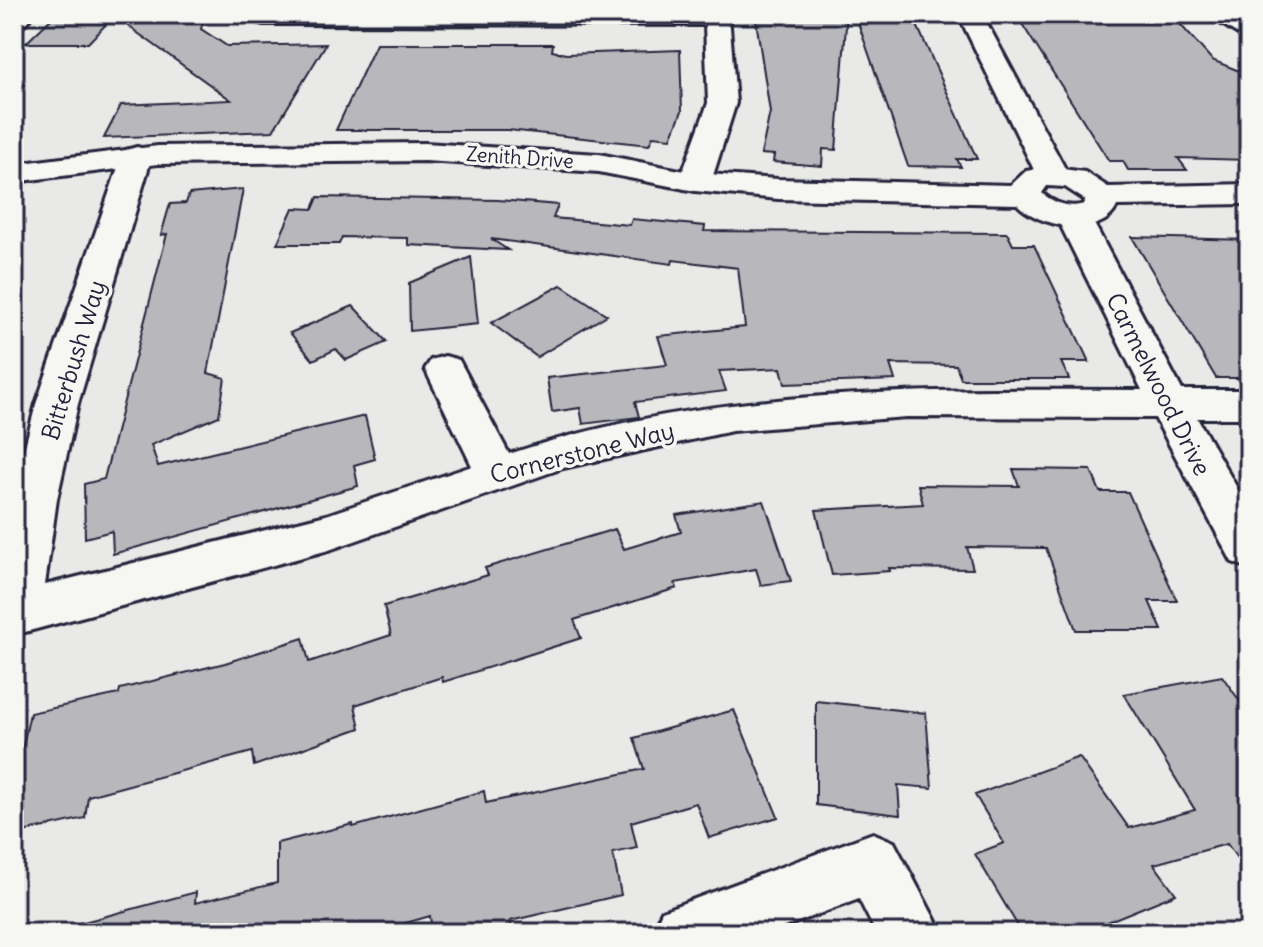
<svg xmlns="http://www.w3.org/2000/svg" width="1263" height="947" viewBox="0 0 1263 947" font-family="Delius,sans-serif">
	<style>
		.building { fill: #b8b8bc; stroke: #22223b; stroke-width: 2 }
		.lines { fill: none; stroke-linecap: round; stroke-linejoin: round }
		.street-casing { stroke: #22223b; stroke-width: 6 }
		.secondary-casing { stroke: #22223b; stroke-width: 6 }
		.street { fill: #f6f6f2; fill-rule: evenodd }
		.secondary { fill: #f6f6f2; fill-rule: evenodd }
		.labels { text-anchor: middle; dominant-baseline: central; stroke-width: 7; stroke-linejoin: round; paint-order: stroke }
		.far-street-label { font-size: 20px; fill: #22223b; stroke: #f6f6f2 }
		.street-label { font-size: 24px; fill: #22223b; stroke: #f6f6f2 }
	</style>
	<rect width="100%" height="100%" fill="#e9e9e7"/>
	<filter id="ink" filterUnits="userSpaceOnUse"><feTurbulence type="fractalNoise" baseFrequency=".0125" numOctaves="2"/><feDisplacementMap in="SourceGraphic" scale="16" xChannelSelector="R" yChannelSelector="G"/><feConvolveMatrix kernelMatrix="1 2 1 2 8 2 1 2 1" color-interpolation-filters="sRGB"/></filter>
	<g filter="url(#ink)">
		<path class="building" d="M56 14H205L201 29 227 46 326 44 273 131 104 138 121 105 231 100 114 16 88 43H26Z
			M755 14H847L836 150 823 149 822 166 773 162 774 155 761 154 770 112Z
			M855 14H912L977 159H957L961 167 908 166Z
			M1028 14H1171L1212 60 1249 75V160L1178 158 1187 170H1128L1123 161H1109L1017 16Z
			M376 44H553L552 51 566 54 680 50 682 111 671 138 653 136 649 145 508 130H336Z
			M243 189 208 373 225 378 219 416 151 445 158 466 365 416 375 459 354 465 358 486 113 554 112 531 85 538 84 484 104 479 167 234 161 235 170 204 186 203 189 194Z
			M318 197 498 200 558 205 553 218 630 225 632 219 705 226 704 231 1007 233 1013 245H1034L1089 362H1061L1069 379H961L956 365 890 364 895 380 785 384 781 368 719 371 726 391 635 402 639 417 583 424 580 408 552 412 547 378 667 365 658 336 745 327 738 268 673 260 672 264 491 239 508 250 408 245V238L342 237 339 244H277L293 208 313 209Z
			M1132 237 1249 240V378H1216Z
			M471 257 478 324 410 331 409 283Z
			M561 285 607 315 537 357 491 323Z
			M353 306 387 342 346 360 336 349 313 360 290 333Z
			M1013 469 1091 470 1100 492H1128L1177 601H1149L1162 630H1076L1046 548 967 547 973 569 889 568 890 571 832 575 816 510 923 504 918 485 1019 486Z
			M764 501 791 581 761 585 756 569 675 583 677 588 574 620 581 638 443 682 442 677 355 705 360 728 254 766 252 752 88 796 85 818 14 834V752L22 750 30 713 119 694 120 689 225 663 303 638 309 662 391 635 384 606 488 575 485 568 615 529 624 549 681 532 676 515Z
			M1222 676 1249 714V875L1227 844 1154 864 1176 894 1080 933H1022L975 854 1004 843 975 795 1079 757 1129 828 1195 810 1124 694Z
			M816 701 926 713 932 788 898 785 900 815 816 805Z
			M734 710 778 817 709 838 696 803 631 822 637 848 613 853 621 895 510 921 513 933H432L430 916 371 933H81L80 923 196 892 195 903 277 883V843L353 824V827L484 791 486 803 644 769 634 738Z"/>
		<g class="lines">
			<g class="street-casing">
				<path id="street" d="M14 14H34L23 26 14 28Z
					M254 14H729L736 103 711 182 706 189H684L679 182 708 103 705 25 264 24 255 22Z
					M958 14H982L1069 176 1064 183H1042L1037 176Z
					M1206 14H1235L1249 22V41Z
					M137 147 148 150 152 156 78 404 57 499 45 585 326 515 472 466 425 369 431 360 445 356 459 360 509 454C714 386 929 389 1142 390L1056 216 1061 209 1073 206 1085 209 1090 216 1182 390H1249V418H1197L1249 509V568L1232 562 1155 418 906 417 732 431 563 468 329 550 14 635V489L36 404 122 156 126 150Z
					M873 833 894 842 942 933H876L859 899 768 933H652L662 911Z"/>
			</g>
			<g class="secondary-casing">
				<path id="secondary" d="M425 143 599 154 695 173 778 179 1011 185 1026 171 1048 167 1085 172 1108 187 1249 184V204L1117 206C1102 241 1037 226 1017 204L778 199 695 191 599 172 425 161 158 164 14 182V164L158 146ZM1047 186 1065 187 1085 200 1084 204C1068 209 1054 203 1042 193Z"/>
			</g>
			<use href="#street" class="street"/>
			<use href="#secondary" class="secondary"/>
		</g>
	</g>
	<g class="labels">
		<g class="far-street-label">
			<text transform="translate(520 157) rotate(4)">Zenith Drive</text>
		</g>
		<g class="street-label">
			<text transform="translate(73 360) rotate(-73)">Bitterbush Way</text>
			<text transform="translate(1159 384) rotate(63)">Carmelwood Drive</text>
			<text transform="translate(582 452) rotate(-14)">Cornerstone Way</text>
		</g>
	</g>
	<rect width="1263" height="947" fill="none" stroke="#f6f6f2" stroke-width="48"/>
	<rect x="24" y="24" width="1215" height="899" fill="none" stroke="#22223b" stroke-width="3" filter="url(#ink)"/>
</svg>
